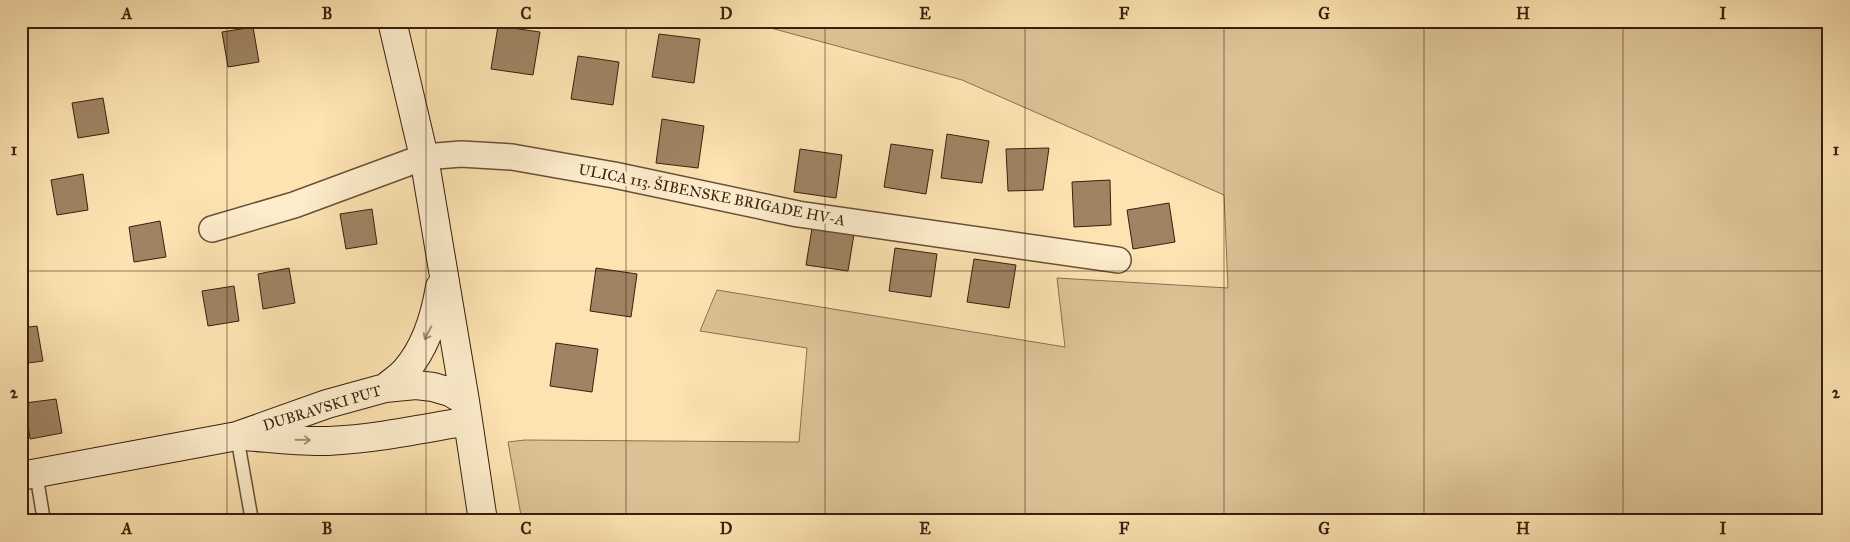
<svg xmlns="http://www.w3.org/2000/svg" width="1850" height="542" viewBox="0 0 1850 542" font-family="'IM FELL Great Primer',serif">
	<style>
		.green { fill: #dbc295; stroke: #8a7052 }
		.building { fill: #9f8463; stroke: #3a1e0f }
		.lines { fill: none; stroke-linecap: round; stroke-linejoin: round }
		.lane-casing { stroke: #6a4f38; stroke-width: 15 }
		.street-casing { stroke: #6a4f38; stroke-width: 28 }
		.secondary-casing { stroke: #3a1e0f; stroke-width: 30 }
		.lane { stroke: #fdedcc; stroke-width: 12 }
		.street { stroke: #fdedcc; stroke-width: 25 }
		.secondary { stroke: #fdedcc; stroke-width: 28 }
		.oneway { stroke: #a59077 }
		.grid { fill: none; stroke: #3a1e0f; stroke-width: 1; stroke-opacity: 0.55 }
		.labels { text-anchor: middle; dominant-baseline: central; stroke-width: 5; stroke-linejoin: round; paint-order: stroke }
		.street-label { font-size: 15px; fill: #3a1e0f; stroke: #fdedcc }
		.neatline { fill: none; stroke: #3a1e0f; stroke-width: 2 }
		.grid-label { font-size: 16px; text-anchor: middle; font-weight: bold; fill: #3a1e0f }
	</style>
	<rect width="100%" height="100%" fill="#fce3b1"/>
	<filter id="stains"><feTurbulence type="fractalNoise" baseFrequency=".004" numOctaves="4"/><feColorMatrix values="0 0 0 0 .2 0 0 0 0 .09 0 0 0 0 .02 0 0 0 .5 -.17"/></filter>
	<radialGradient id="worn" r=".72"><stop offset=".6" stop-color="#630" stop-opacity="0"/><stop offset="1" stop-color="#630" stop-opacity=".3"/></radialGradient>
	<path class="green" d="M728 21H1829V521H522L508 442 525 440 799 442 807 348 700 331 717 290 1065 347 1057 278 1228 288 1224 195 962 80 756 24Z"/>
	<path class="building" d="M498 26 540 32 533 75 491 69Z
		M253 27 259 62 228 67 222 32Z
		M659 34 700 39 694 83 652 77Z
		M578 56 619 62 613 105 571 99Z
		M103 98 109 133 78 138 72 103Z
		M662 119 704 126 698 168 656 163Z
		M947 134 989 141 982 183 941 178Z
		M891 144 933 150 926 194 884 187Z
		M1049 148 1043 190 1008 191 1006 149Z
		M800 149 842 155 836 198 794 192Z
		M83 174 88 210 57 215 51 180Z
		M1110 180 1111 225 1074 227 1072 182Z
		M1169 203 1175 242 1133 249 1127 210Z
		M372 209 377 244 346 249 340 214Z
		M160 221 166 257 134 262 129 227Z
		M813 222 855 228 848 271 806 265Z
		M895 248 937 254 931 297 889 291Z
		M974 259 1016 265 1009 308 967 302Z
		M289 268 295 303 263 309 258 274Z
		M596 268 637 274 631 317 590 311Z
		M234 286 239 321 208 326 202 291Z
		M37 326 43 361 21 364V328Z
		M556 343 598 349 592 392 550 386Z
		M56 399 62 433 30 439 25 403Z"/>
	<g class="lines">
		<g class="lane-casing">
			<path id="lane" d="M237 436 252 521
				M36 473 44 521"/>
		</g>
		<g class="street-casing">
			<path id="street" d="M212 229 294 205 424 157 461 154 512 157 614 175 798 214 1118 260"/>
		</g>
		<g class="secondary-casing">
			<path id="secondary" d="M392 21 424 157 465 401 483 521
				M385 388C392 382 400 377 406 370 426 347 435 317 440 287
				M244 436C271 438 300 442 328 441 375 439 422 429 468 421
				M21 476 237 436 327 404 385 388 416 385 433 387 450 392 465 401"/>
		</g>
		<use href="#lane" class="lane"/>
		<use href="#street" class="street"/>
		<use href="#secondary" class="secondary"/>
	</g>
	<defs><path id="oneway-shaft" d="M-6 0H5M1.5-3L5.5 0L1.5 3" fill="none" stroke-width="1.6" stroke-linecap="round" stroke-linejoin="round" transform="scale(1.25)"/></defs>
	<g class="oneway">
		<use href="#oneway-shaft" transform="translate(428 333) rotate(117)"/>
		<use href="#oneway-shaft" transform="translate(303 440) rotate(1)"/>
	</g>
	<path class="grid" d="M227 21V521M426 21V521M626 21V521M825 21V521M1025 21V521M1224 21V521M1424 21V521M1623 21V521M21 271H1829"/>
	<g class="labels">
		<g class="street-label">
			<text transform="translate(712 195) rotate(11)">ULICA 113. ŠIBENSKE BRIGADE HV-A</text>
			<text transform="translate(322 408) rotate(-17)">DUBRAVSKI PUT</text>
		</g>
	</g>
	<rect width="1850" height="542" fill="none" stroke="#fce3b1" stroke-width="55"/>
	<rect x="28" y="28" width="1794" height="486" class="neatline"/>
	<g class="grid-label">
		<text x="127" y="19">A</text>
		<text x="327" y="19">B</text>
		<text x="526" y="19">C</text>
		<text x="726" y="19">D</text>
		<text x="925" y="19">E</text>
		<text x="1124" y="19">F</text>
		<text x="1324" y="19">G</text>
		<text x="1523" y="19">H</text>
		<text x="1723" y="19">I</text>
		<text x="14" y="155">1</text>
		<text x="1836" y="155">1</text>
		<text x="14" y="398">2</text>
		<text x="1836" y="398">2</text>
		<text x="127" y="534">A</text>
		<text x="327" y="534">B</text>
		<text x="526" y="534">C</text>
		<text x="726" y="534">D</text>
		<text x="925" y="534">E</text>
		<text x="1124" y="534">F</text>
		<text x="1324" y="534">G</text>
		<text x="1523" y="534">H</text>
		<text x="1723" y="534">I</text>
	</g>
	<rect width="100%" height="100%" filter="url(#stains)"/>
	<rect width="100%" height="100%" fill="url(#worn)"/>
</svg>
